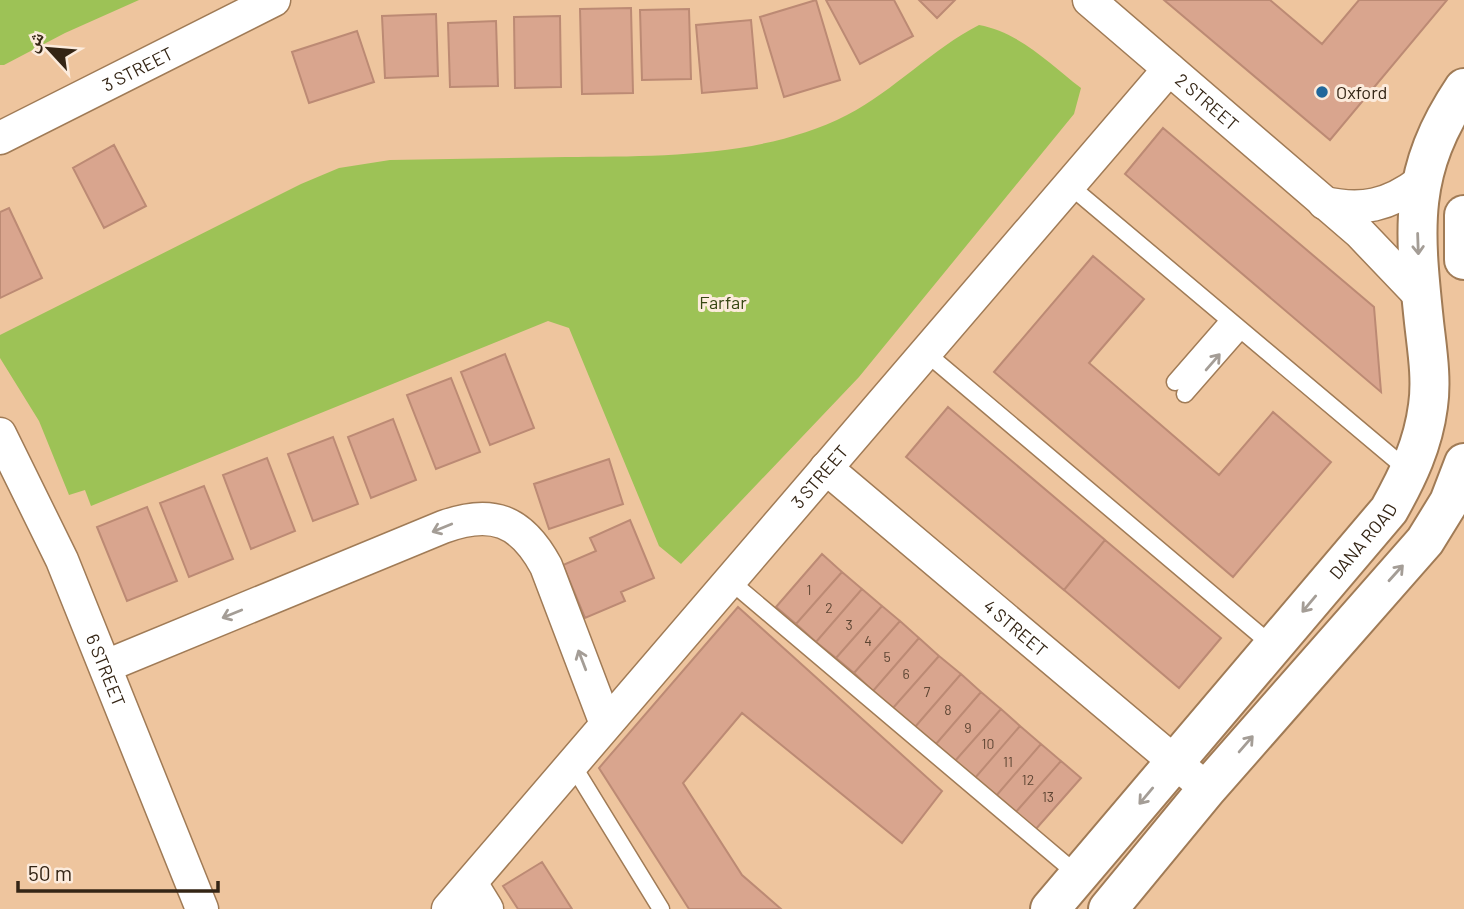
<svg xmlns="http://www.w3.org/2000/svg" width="1464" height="909" viewBox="0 0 1464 909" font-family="Barlow,'Noto Naskh Arabic',sans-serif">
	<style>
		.green { fill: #9dc256 }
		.building { fill: #d9a58e; stroke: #bc8a74; stroke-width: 2 }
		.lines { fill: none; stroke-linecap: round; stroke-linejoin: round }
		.service-casing { stroke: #a07b56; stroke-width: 19 }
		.minor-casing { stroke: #a07b56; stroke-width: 35 }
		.tertiary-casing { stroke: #a07b56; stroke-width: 42 }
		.service { stroke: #fff; stroke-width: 16 }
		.minor { stroke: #fff; stroke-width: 32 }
		.tertiary { stroke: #fff; stroke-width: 38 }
		.oneway { stroke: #a49d96 }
		.poi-dot { fill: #21679b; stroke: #fcebdc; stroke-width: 2.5 }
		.labels { text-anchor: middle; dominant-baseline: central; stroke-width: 6; stroke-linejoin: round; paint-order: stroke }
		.number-label { font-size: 14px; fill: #5d4533 }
		.street-label { font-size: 18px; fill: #342515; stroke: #fcebdc }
		.poi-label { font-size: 18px; fill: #342515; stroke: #fcebdc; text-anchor: start }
		.park-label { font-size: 18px; fill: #364713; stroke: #fcebdc }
	</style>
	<rect width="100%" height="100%" fill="#eec59e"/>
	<path class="green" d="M0 0H139L65 33 4 65H0Z
		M979 25C1019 32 1050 64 1081 88L1074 114 859 377 681 564 659 546 569 328 548 321 91 506 85 490 69 495 39 421 0 358V335L301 184 339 168 390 160C448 159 507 158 566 157 658 156 763 158 847 115 895 90 932 49 979 25Z"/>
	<path class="building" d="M816 0 840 80 784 97 760 17Z
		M826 0H894L913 36 860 64Z
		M919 0H955L937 18Z
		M1164 0H1270L1322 44 1359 0H1447L1330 140Z
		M631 8 633 93 582 94 580 9Z
		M689 9 691 79 642 80 640 10Z
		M436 14 438 76 385 78 382 16Z
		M560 16 561 87 515 88 514 17Z
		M751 20 757 88 702 93 696 25Z
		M496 21 498 86 450 87 448 23Z
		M357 31 374 82 309 103 292 52Z
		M1163 128 1374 307 1381 392 1125 174Z
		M114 145 146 206 104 228 73 168Z
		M9 208 42 278 0 298V212Z
		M1093 256 1144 299 1089 363 1219 475 1273 412 1331 462 1233 577 994 372Z
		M505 354 534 428 490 445 461 372Z
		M451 378 480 452 436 469 407 395Z
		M948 407 1105 540 1064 590 906 457Z
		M393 419 416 480 371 498 348 437Z
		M333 437 358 504 313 521 288 454Z
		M267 458 295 531 251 549 223 475Z
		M609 459 623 504 549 529 534 484Z
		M204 486 233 559 189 577 160 503Z
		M147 507 177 581 127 601 97 527Z
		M630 520 654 578 621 592 625 601 585 618 563 565 596 551 590 538Z
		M1105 540 1221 638 1179 688 1064 590Z
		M822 554 842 572 796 624 776 607Z
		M842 572 862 589 816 642 796 624Z
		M862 589 882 606 836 658 816 642Z
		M882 606 900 621 854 673 836 658Z
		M738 607 942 791 902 843 742 713 683 783 742 875 781 909H689L599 768Z
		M900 621 919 638 873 691 854 673Z
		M919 638 939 656 893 708 873 691Z
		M939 656 961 674 915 727 893 708Z
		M961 674 981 692 936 744 915 727Z
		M981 692 1001 709 955 761 936 744Z
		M1001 709 1020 726 975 778 955 761Z
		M1020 726 1041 744 996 796 975 778Z
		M1041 744 1061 761 1015 813 996 796Z
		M1061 761 1081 778 1035 830 1015 813Z
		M542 862 572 909H518L503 886Z"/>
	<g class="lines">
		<g class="service-casing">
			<path id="service" d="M1069 185 1410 472
				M925 352 1273 646
				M1175 382 1229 320
				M1185 394 1241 330
				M729 580 1078 875
				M572 764 661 909"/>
		</g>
		<g class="minor-casing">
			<g id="minor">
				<path id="s1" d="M1089 0 1359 232 1421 297"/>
				<path id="s2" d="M0 138 274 0"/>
				<path d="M1324 203C1362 211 1388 206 1420 182"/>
				<path id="s3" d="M0 434 62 560 202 909"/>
				<path id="s4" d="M826 468 1207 789"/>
				<path d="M106 666 443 527C492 509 521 520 546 566L606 724"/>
				<path d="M471 883 487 909"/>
				<path id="s5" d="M448 909 1169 69"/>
			</g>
		</g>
		<g class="tertiary-casing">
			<g id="tertiary">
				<path d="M1464 215V260"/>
				<path id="s6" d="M1050 909 1389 510C1408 476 1423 445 1428 406 1432 379 1427 349 1424 322 1414 227 1408 171 1464 88"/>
				<path d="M1108 909 1207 789 1425 541 1449 502 1464 463"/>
			</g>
		</g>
		<use href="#service" class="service"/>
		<use href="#minor" class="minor"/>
		<use href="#tertiary" class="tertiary"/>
	</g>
	<defs><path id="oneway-shaft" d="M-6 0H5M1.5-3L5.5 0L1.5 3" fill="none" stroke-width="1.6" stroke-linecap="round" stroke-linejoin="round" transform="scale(1.75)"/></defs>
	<g class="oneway">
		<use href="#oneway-shaft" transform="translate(1418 244) rotate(88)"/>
		<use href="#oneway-shaft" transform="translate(1213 362) rotate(-49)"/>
		<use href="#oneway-shaft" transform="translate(442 528) rotate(158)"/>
		<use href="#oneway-shaft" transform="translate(1396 573) rotate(-48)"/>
		<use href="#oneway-shaft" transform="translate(1309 604) rotate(130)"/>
		<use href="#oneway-shaft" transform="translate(232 614) rotate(158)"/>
		<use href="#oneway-shaft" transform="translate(582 660) rotate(-111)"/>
		<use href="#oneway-shaft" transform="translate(1246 744) rotate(-49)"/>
		<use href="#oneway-shaft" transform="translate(1146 796) rotate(130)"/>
	</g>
	<circle class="poi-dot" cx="1322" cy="92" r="7"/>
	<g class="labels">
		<g class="number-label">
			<text x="809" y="589">1</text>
			<text x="829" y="607">2</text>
			<text x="849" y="624">3</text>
			<text x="868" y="640">4</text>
			<text x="887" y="656">5</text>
			<text x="906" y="673">6</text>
			<text x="927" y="691">7</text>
			<text x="948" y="709">8</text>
			<text x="968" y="727">9</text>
			<text x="988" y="743">10</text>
			<text x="1008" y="761">11</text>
			<text x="1028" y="779">12</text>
			<text x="1048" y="796">13</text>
		</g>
		<g class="street-label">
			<text stroke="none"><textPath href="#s2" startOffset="154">3 STREET</textPath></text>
			<text stroke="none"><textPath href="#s1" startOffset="156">2 STREET</textPath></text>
			<text stroke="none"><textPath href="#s5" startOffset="570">3 STREET</textPath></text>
			<text stroke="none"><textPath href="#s6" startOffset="483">DANA ROAD</textPath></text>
			<text stroke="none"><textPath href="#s4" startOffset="248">4 STREET</textPath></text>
			<text stroke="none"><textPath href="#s3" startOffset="259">6 STREET</textPath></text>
		</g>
		<g class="poi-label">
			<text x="1336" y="92">Oxford</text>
		</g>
		<g class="park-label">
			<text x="723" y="302">Farfar</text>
		</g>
	</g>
	<g transform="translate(49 49) rotate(296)" stroke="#fcebdc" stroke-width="5" paint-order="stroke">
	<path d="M0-5L12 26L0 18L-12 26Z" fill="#342515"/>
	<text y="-10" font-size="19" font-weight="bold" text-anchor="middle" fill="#342515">ش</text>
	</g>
	<path d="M18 881v10h200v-10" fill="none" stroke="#342515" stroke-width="3.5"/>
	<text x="28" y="881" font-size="21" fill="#342515" stroke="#fcebdc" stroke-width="5" paint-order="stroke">50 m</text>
</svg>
